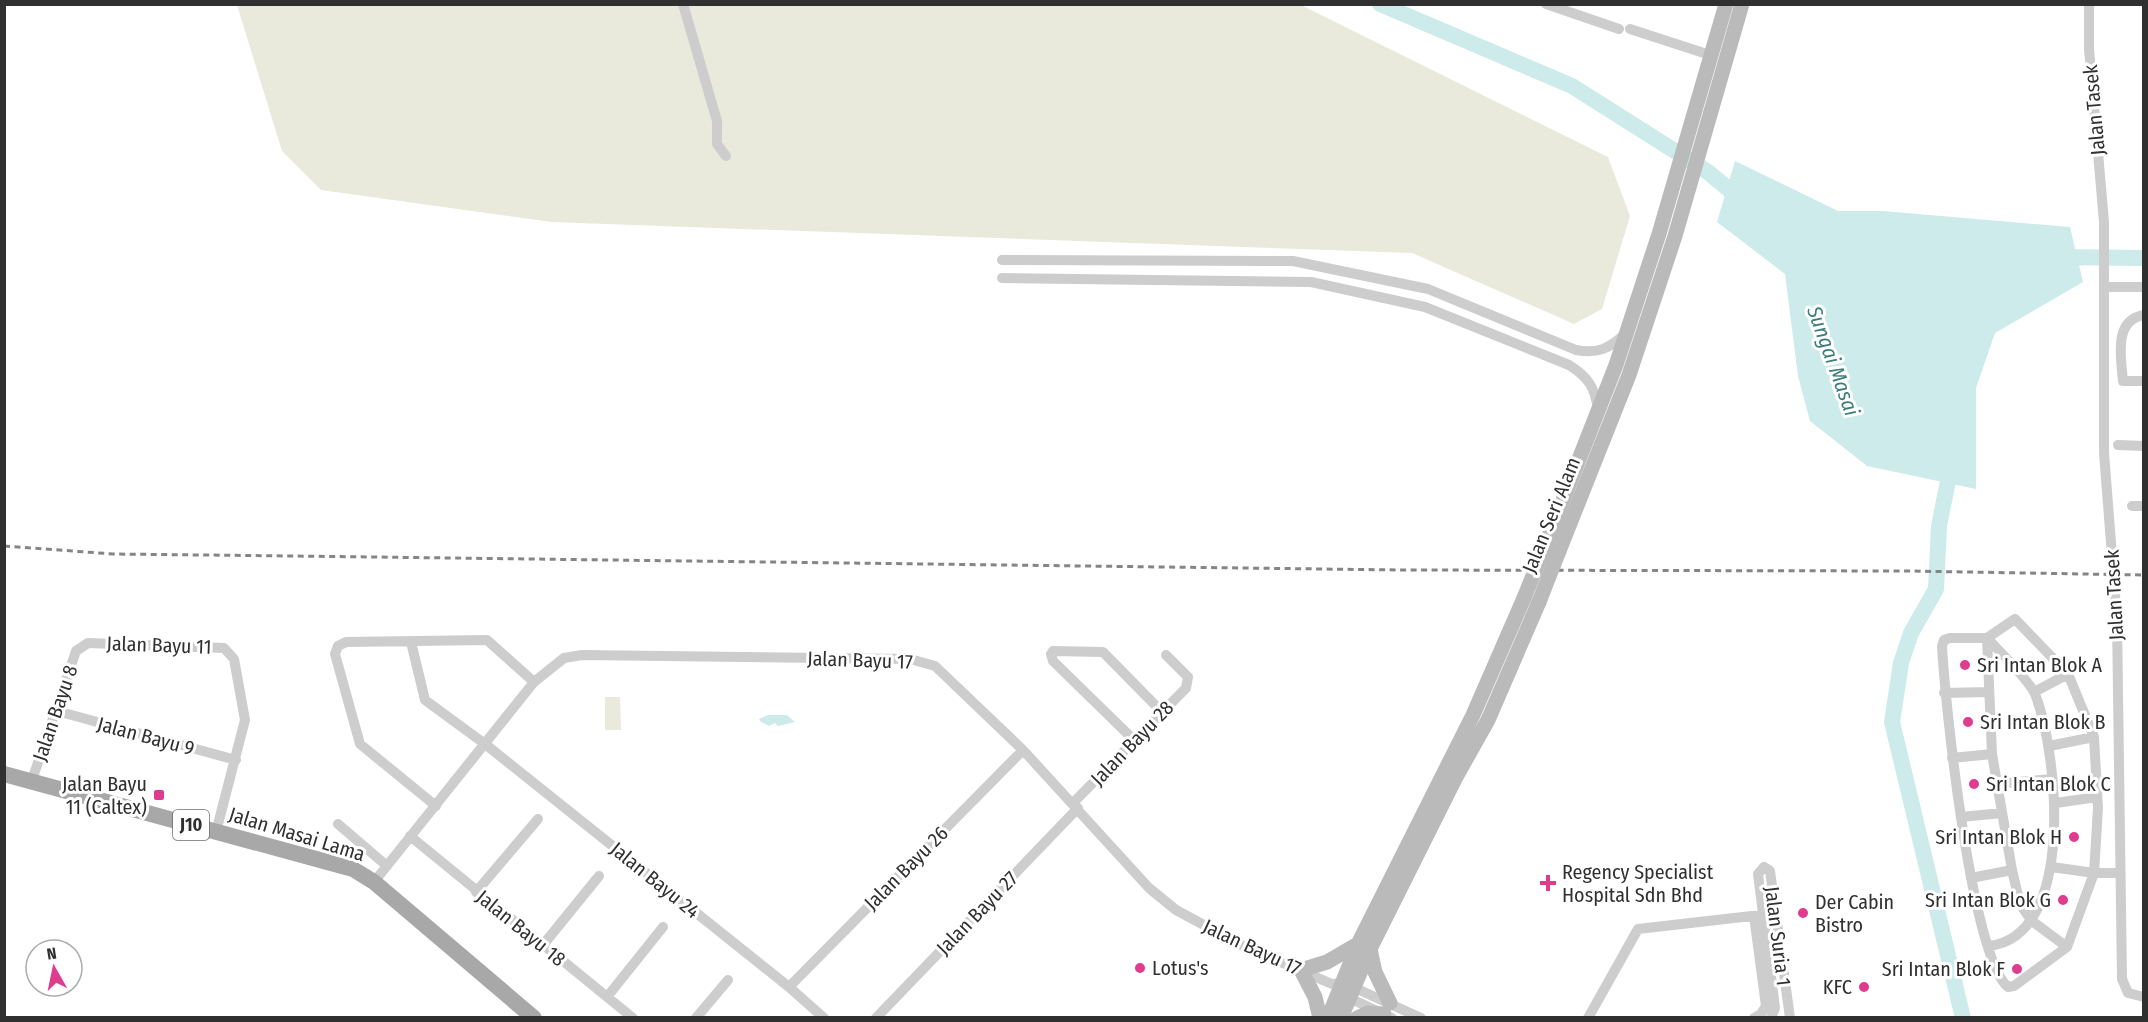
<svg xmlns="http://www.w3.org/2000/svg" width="2148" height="1022" viewBox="0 0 2148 1022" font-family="'Fira Sans Condensed',sans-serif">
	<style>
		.green { fill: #e9e9dc }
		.water { fill: #ccebea }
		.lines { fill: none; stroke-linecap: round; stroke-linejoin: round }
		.river { stroke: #ccebea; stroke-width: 16 }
		.street { stroke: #cdcdcd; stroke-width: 10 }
		.secondary { stroke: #bababa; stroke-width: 15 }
		.primary { stroke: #a8a8a8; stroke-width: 16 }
		.rail { stroke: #858585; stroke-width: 3; stroke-dasharray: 6 4.5; stroke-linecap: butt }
		.secondary-bridge { stroke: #bababa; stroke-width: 15 }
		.poi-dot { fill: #df3b8f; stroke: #fff; stroke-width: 2 }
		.labels { text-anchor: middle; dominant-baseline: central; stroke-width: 6; stroke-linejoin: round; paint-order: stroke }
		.shield { fill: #fff; stroke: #6e6e6e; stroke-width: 1.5 }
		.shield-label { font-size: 18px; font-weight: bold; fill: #303030 }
		.street-label { font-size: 20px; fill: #303030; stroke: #fff }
		.poi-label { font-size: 20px; fill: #303030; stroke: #fff; text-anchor: start }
		.water-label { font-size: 21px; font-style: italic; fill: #3a7d7a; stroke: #fff }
	</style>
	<rect width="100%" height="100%" fill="#fff"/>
	<path class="green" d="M237 5H1301L1608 157 1630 216 1602 309 1574 324 1412 253 552 222 321 190 282 151Z
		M605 697H620L621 730H605Z"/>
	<path class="water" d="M1735 161 1838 211H1883L2070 227 2083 282 1995 333 1976 388V489L1867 466 1810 421 1798 376 1785 274 1717 222Z
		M768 715H787L795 722 778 726 775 723 769 726 761 722 759 719Z"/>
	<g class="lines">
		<path class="river" d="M1380 4 1572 86 1708 172 1744 202
			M2055 257 2144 258
			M1952 461 1939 526 1936 589 1911 633 1901 663 1892 722 1963 1018"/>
		<path class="street" d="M683 4 717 121V144L726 156
			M1546 4 1619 29
			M2089 4V49L2104 222V453L2117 620 2122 979 2128 993 2144 997
			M1630 29 1710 55
			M1002 260 1293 261 1428 289 1576 350C1597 354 1609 349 1625 334
			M1002 278 1311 282 1425 307 1569 365C1588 377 1595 387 1598 410
			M2104 287H2144
			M2144 315C2113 320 2121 358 2123 381H2144
			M2118 445 2144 446
			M2132 506H2144
			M2015 619 2068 674 2094 737 2098 808 2094 873 2067 947 2014 986 2008 987C1971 956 1945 702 1942 646L1944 640 1950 638H1987Z
			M1987 638C1999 651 2029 680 2035 694 2058 752 2077 938 1988 946
			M1987 638 1992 754 2012 870 2020 904 2032 921 2067 947
			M411 642 425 700 485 744 789 987 824 1018
			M2034 692 2068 674
			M1944 693 1989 692
			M57 711 236 760
			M1135 741 1053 661 1051 654 1053 651 1103 652 1162 712
			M2049 746 2094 737
			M1952 758 1992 754
			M32 780 76 651 88 643 224 648 234 659 245 720 216 832
			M1997 784 2052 779
			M1073 803 1186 688 1188 677 1166 655
			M2056 803 2097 797
			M436 806 360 744 335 654 338 646 346 642 487 640 534 682
			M1961 817 2002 813
			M338 824 387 866
			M410 836 633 1018
			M2052 867 2094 873H2119
			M1971 878 2012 870
			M374 882 534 682 564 658 582 655 910 659 935 666 1023 750 1149 888 1176 910 1243 946 1332 984 1342 983 1353 987 1421 1018
			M476 892 538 819
			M543 945 599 876
			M789 987 1023 750
			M1345 996 1392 1018
			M607 997 663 927
			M696 1018 728 980
			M876 1018 1078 808
			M1588 1018 1638 929 1769 914
			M1754 1018 1761 1014 1766 1006 1754 916
			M1771 1018 1775 1008 1758 874 1764 867 1770 871 1790 1018"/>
		<path class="secondary" d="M1545 546 1616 365 1659 234 1726 4
			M1559 551 1629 375 1675 236 1742 4
			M1370 949 1375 972 1390 1003
			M1320 1018 1315 997 1301 970 1327 962 1358 944
			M1328 1018 1358 944 1473 715 1524 598
			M1341 1018 1370 949 1456 777 1488 720 1539 602
			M1357 1018 1368 1013 1384 1014"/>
		<path class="primary" d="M4 774 353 869 374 882 534 1018"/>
		<path class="rail" d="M4 546 113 554 293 556 1401 570 1909 571 2144 575"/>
		<path class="secondary-bridge" d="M1524 598 1545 546
			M1539 602 1559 551"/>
	</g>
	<g class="poi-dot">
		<circle cx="1965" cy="665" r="6"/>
		<circle cx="1968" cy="722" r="6"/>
		<circle cx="1974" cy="784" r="6"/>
		<rect x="153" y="789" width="12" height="12" rx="3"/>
		<circle cx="2074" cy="837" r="6"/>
		<path d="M1545 874h6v6h6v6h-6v6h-6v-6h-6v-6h6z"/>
		<circle cx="2063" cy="900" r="6"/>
		<circle cx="1803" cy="913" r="6"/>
		<circle cx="1140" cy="968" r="6"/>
		<circle cx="2017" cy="969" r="6"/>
		<circle cx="1864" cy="987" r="6"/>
	</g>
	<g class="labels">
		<rect class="shield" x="173" y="810" width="36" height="30" rx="4.5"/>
		<g class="shield-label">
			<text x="191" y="825">J10</text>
		</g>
		<g class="street-label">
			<text transform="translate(2094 110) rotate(-95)">Jalan Tasek</text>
			<text transform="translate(1551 515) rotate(-68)">Jalan Seri Alam</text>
			<text transform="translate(2114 595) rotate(-93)">Jalan Tasek</text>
			<text transform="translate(159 645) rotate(2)">Jalan Bayu 11</text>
			<text transform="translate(860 660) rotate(2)">Jalan Bayu 17</text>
			<text transform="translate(55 713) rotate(-71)">Jalan Bayu 8</text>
			<text transform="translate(146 736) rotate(15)">Jalan Bayu 9</text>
			<text transform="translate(1132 743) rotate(-46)">Jalan Bayu 28</text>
			<text transform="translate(297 834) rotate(17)">Jalan Masai Lama</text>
			<text transform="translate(906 868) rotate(-45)">Jalan Bayu 26</text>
			<text transform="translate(655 880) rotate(39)">Jalan Bayu 24</text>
			<text transform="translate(977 913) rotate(-46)">Jalan Bayu 27</text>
			<text transform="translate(521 928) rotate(39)">Jalan Bayu 18</text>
			<text transform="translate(1778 936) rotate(83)">Jalan Suria 1</text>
			<text transform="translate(1252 947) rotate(25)">Jalan Bayu 17</text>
		</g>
		<g class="poi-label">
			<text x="1977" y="665">Sri Intan Blok A</text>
			<text x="1980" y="722">Sri Intan Blok B</text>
			<text x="147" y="784" text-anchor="end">Jalan Bayu<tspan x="147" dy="23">11 (Caltex)</tspan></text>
			<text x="1986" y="784">Sri Intan Blok C</text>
			<text x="2062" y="837" text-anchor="end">Sri Intan Blok H</text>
			<text x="1562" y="872">Regency Specialist<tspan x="1562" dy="23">Hospital Sdn Bhd</tspan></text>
			<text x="2051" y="900" text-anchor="end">Sri Intan Blok G</text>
			<text x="1815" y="902">Der Cabin<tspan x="1815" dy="23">Bistro</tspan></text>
			<text x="1152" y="968">Lotus's</text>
			<text x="2005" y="969" text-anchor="end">Sri Intan Blok F</text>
			<text x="1852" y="987" text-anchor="end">KFC</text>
		</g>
		<g class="water-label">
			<text transform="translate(1833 361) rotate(70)">Sungai Masai</text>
		</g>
	</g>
	<rect width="2148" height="1022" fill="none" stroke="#303030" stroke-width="12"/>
	<g transform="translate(54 968) rotate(351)"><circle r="28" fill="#ffffff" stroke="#acacac" stroke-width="1.5"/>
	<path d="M0-4.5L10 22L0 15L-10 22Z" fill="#df3b8f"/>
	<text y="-9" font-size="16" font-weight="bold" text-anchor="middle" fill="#303030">N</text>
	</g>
</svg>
